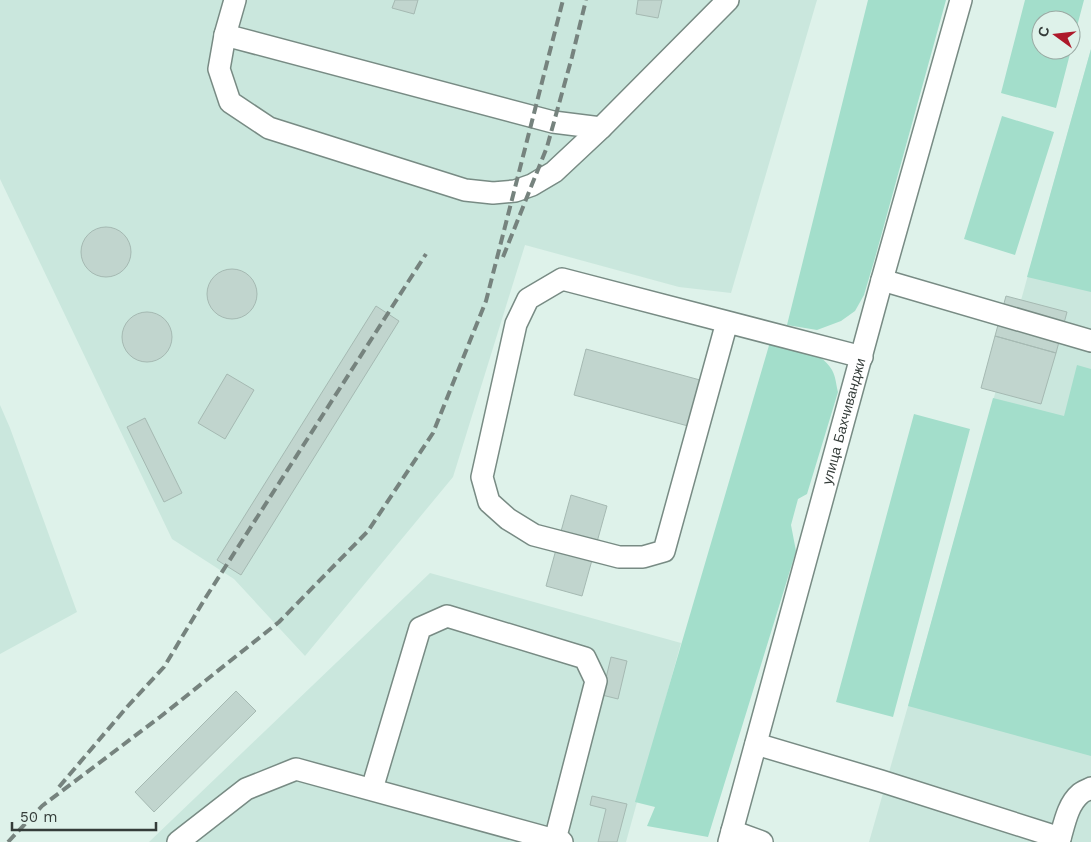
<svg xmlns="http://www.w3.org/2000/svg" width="1091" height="842" viewBox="0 0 1091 842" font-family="'Work Sans',sans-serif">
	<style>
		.built { fill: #cae7dd }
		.green { fill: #a3decb }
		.building { fill: #c1d5ce; stroke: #a5b9b2 }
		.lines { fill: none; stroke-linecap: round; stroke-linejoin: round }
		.minor-casing { stroke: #788b84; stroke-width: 24 }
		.minor { stroke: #fff; stroke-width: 21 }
		.rail { stroke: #76837e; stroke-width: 4; stroke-dasharray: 10 5; stroke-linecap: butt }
		.labels { text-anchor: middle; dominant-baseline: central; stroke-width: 4; stroke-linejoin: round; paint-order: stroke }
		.street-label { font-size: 14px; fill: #343c39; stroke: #def2ea }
	</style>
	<rect width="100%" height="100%" fill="#def2ea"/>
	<path class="built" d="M0 0H817L731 293 679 287 525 245 453 477 305 656 234 579 172 539 0 179Z
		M1091 49V842H869L908 706Z
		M0 405 10 428 77 612 0 654Z
		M430 573 681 643 626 842H149Z"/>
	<path class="green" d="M868 0H946L875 258 864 295 855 311 841 321 817 330 787 325Z
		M1025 0H1084L1071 49V20H1041V50H1071L1056 108 1001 93Z
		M1091 49V292L1027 277Z
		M1002 116 1054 132 1015 255 964 239Z
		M770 342C791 347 820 349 832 370 836 377 836 385 838 392L807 494 798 499 791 525 796 551 708 837 647 826 655 807 635 802Z
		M1077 365 1091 369V756L908 706 993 398 1064 416Z
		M914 414 970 429 893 717 836 702Z"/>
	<path class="building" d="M395 0H418L414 14 392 8Z
		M638 0H662L658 18 636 14Z
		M81 252a25 25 0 1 1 50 0a25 25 0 1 1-50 0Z
		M207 294a25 25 0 1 1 50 0a25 25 0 1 1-50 0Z
		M1006 296 1067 312 1056 353 995 336Z
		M376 306 399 321 241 575 217 560Z
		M122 337a25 25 0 1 1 50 0a25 25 0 1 1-50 0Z
		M995 336 1056 353 1041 404 981 388Z
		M586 349 700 380 688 426 574 395Z
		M227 374 254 390 225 439 198 423Z
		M145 418 182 493 164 502 127 427Z
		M571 495 607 506 582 596 546 586Z
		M611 657 627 661 618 699 602 695Z
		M236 691 256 711 154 812 135 792Z
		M592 796 627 804 617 842H598L606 809 590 805Z"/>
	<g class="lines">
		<g class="minor-casing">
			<g id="minor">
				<path d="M235 0 225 35 219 69 230 102 269 128 465 190 493 193 515 191 532 185 554 172 601 128 728 0"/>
				<path d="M225 35 553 122 601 128"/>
				<path d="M882 280 1091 341"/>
				<path d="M727 322 664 551 643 557H619L534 535 508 519 489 502 482 477 516 324 528 299 562 279 862 357"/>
				<path d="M756 744 881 781 1060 838"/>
				<path d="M372 789 420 628 447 616 585 658 596 681 555 840"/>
				<path d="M732 831 762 842"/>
				<path d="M178 842 246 789 296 769 562 842"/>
				<path id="s1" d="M729 842 882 280 961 0"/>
				<path d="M1059 842C1064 826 1067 805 1080 794 1083 791 1088 790 1091 788"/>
			</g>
		</g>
		<use href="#minor" class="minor"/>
		<path class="rail" d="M503 257 547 147 572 57 586 0
			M59 787 127 707 164 667 206 597 426 254
			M8 842 42 806 160 717 279 622 368 531 433 433 486 301 563 0"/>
	</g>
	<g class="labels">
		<g class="street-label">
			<text stroke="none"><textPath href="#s1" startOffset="436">улица Бахчиванджи</textPath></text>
		</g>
	</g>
	<g transform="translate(1056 35) rotate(285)"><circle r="24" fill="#def2ea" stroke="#9aa9a3"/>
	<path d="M0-4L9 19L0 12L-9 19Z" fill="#ad192a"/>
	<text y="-8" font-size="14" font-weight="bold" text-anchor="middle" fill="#343c39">С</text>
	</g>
	<path d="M12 822v8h144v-8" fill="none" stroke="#343c39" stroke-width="2.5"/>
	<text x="20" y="822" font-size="15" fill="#343c39" stroke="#def2ea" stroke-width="4" paint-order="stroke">50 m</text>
</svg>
